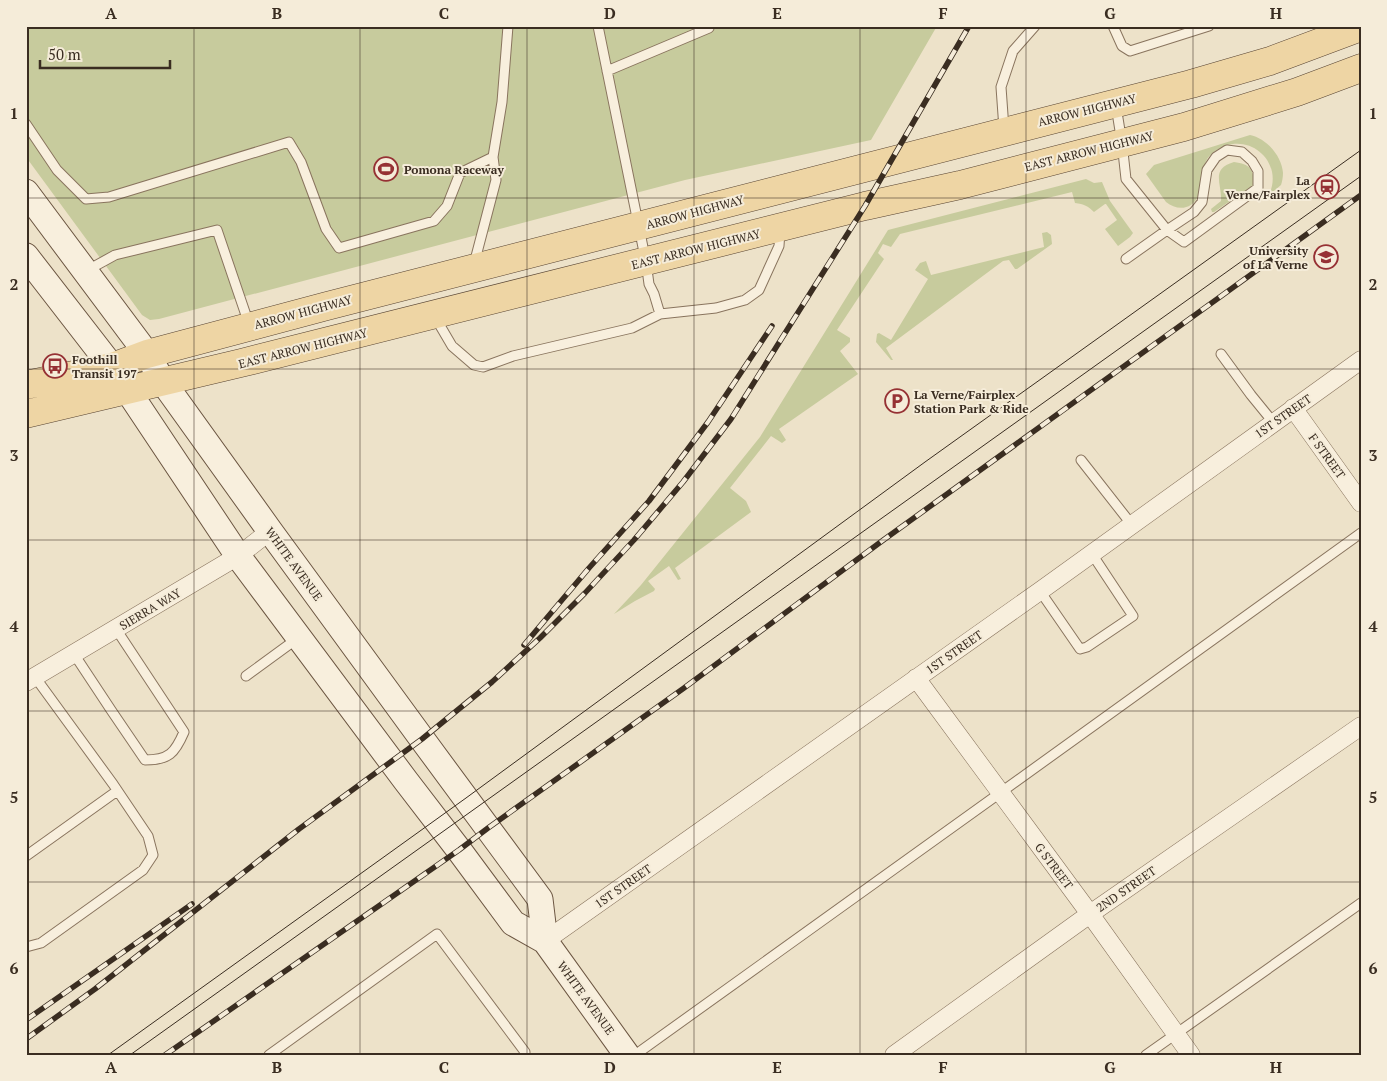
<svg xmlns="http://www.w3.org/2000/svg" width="1387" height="1081" viewBox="0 0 1387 1081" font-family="'PT Serif',serif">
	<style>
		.green { fill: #c7cb9d }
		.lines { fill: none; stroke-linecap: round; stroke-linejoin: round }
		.lane-casing { stroke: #89745e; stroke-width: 11 }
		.street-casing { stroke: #89745e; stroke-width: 19 }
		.secondary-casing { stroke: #6b5541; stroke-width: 27 }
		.primary-casing { stroke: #574332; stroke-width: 29 }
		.lane { stroke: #f8efdd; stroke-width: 9 }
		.street { stroke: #f8efdd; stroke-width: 18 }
		.secondary { stroke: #f8efdd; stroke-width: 25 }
		.primary { stroke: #eed5a4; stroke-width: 28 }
		.tram { stroke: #3a2d21; stroke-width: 1 }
		.rail-casing { stroke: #3a2d21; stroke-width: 5.5 }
		.rail { stroke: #f5ecd9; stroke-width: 4; stroke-dasharray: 11; stroke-linecap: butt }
		.grid { fill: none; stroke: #3a2d21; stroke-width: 1; stroke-opacity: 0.55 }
		.labels { text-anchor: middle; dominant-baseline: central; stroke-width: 4; stroke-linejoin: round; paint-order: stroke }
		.street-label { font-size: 12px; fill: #3a2d21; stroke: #f5ecd9 }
		.poi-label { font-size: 12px; font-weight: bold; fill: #3a2d21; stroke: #f5ecd9; text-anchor: start }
		.neatline { fill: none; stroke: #3a2d21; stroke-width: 2 }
		.grid-label { font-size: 16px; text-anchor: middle; font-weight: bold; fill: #3a2d21 }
	</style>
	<rect width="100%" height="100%" fill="#ede2c9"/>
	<path class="green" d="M26 26H937L871 140 685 180 159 319 150 320 142 315 26 157Z
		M1250 135C1266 138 1282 156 1283 173 1283 177 1282 182 1281 185L1269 195C1285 160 1246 129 1215 151 1199 162 1204 180 1198 196 1192 210 1177 211 1166 202L1146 174 1154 165Z
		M1234 162C1250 164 1254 169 1254 185L1214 212H1212L1211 209 1221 201C1222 183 1210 169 1234 162Z
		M1086 179 1094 183 1102 182 1110 201 1133 233 1130 237 1118 246 1105 229 1117 220 1106 204H1105L1094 212C1088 206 1084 204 1075 203L1072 192 900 234 891 247 883 244 878 253 884 259 837 330 850 338V342L840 351 858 374 779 429 786 440 782 443 771 436 730 488 746 501 751 512 675 568 681 579 678 580 669 566 648 581 655 589 654 591 635 601 614 614 641 585 760 437 888 230Z
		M1047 232 1051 235 1052 244 1017 269H1015L1009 260 1003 261 886 348 893 360H891L876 342 877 334 879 333 891 340 928 279 915 270 920 263 926 261 931 275 1044 247 1042 233Z"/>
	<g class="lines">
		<g class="lane-casing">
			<path id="lane" d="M598 26 646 262 649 284 654 294 660 314
				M1113 26 1122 46 1130 51 1209 26
				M607 71 709 28
				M1116 106 1122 143 1126 179 1167 230 1184 242 1258 188V171L1252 161 1242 152 1227 150 1216 157 1207 170 1202 202 1194 212 1167 230 1126 259
				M26 124 57 170 86 199 109 197 289 142 301 162 326 229 339 248 434 221 447 206 460 173 493 157 502 102 508 26
				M1004 129 1001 87 1013 51 1035 26
				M474 264 496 180 493 157
				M86 271 115 255 217 230 249 324
				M435 317 452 346 474 365 483 367 513 356 632 328 660 314 716 308 745 300 759 290 779 246 780 231
				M1221 354 1251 395 1273 422
				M1081 460 1132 525
				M1040 591 1080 649 1087 647 1133 616 1092 554
				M74 654 111 710 145 760C169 760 175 753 184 732L116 629
				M246 676 298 638
				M26 856 117 791
				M26 947 41 943 143 870 153 855 148 836 113 784 35 677
				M269 1055 437 934 525 1052V1055
				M635 1055 1000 793 1361 533
				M1146 1055 1361 903"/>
		</g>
		<g class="street-casing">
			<path id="street" d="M1293 408 1361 503
				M916 678 1090 914 1191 1055
				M26 682 238 556 270 531
				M545 941 1040 591 1361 360
				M894 1055 1090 914 1361 726"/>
		</g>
		<g class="secondary-casing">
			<path id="secondary" d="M26 192 147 354 163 382 270 531 422 739 540 899 545 941
				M26 256 112 367 238 556 406 781 459 850 513 923 545 941 627 1055"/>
		</g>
		<g class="primary-casing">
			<path id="primary" d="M26 385 112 367 147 354 327 306 1191 84 1270 61 1361 27
				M26 414 241 363 865 206 960 185 1184 127 1297 92 1361 68"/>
		</g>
		<use href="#lane" class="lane"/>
		<use href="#street" class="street"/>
		<use href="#secondary" class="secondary"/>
		<use href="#primary" class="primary"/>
		<path class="tram" d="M108 1055 466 798 925 462 1361 150
			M130 1055 1361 176"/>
		<g class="rail-casing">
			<path id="rail" d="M524 645 589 568 649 501 708 422 772 326
				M26 1020 192 904
				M26 1039 95 989 299 829 422 739 492 682 540 638 585 593 634 540 683 482 731 419 865 206 969 26
				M165 1055 459 850 488 828 684 688 882 541 1361 195"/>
		</g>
		<use href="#rail" class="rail"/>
	</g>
	<path class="grid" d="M194 26V1055M360 26V1055M527 26V1055M694 26V1055M860 26V1055M1026 26V1055M1193 26V1055M26 198H1361M26 369H1361M26 540H1361M26 711H1361M26 882H1361"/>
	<defs>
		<g id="stadium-ring" transform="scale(1.25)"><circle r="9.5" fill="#f5ecd9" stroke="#963134" stroke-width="1.5"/><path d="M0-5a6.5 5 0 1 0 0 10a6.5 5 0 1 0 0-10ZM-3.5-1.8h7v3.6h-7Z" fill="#963134"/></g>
		<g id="station-ring" transform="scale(1.25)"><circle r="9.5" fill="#f5ecd9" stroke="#963134" stroke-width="1.5"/><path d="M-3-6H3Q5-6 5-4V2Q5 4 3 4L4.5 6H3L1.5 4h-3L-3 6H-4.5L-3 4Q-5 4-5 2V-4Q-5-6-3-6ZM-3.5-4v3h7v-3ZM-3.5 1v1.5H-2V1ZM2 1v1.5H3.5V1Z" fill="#963134"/></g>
		<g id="university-ring" transform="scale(1.25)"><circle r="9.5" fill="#f5ecd9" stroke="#963134" stroke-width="1.5"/><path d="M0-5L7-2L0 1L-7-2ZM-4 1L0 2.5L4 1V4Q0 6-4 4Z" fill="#963134"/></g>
		<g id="bus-ring" transform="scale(1.25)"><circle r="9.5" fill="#f5ecd9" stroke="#963134" stroke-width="1.5"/><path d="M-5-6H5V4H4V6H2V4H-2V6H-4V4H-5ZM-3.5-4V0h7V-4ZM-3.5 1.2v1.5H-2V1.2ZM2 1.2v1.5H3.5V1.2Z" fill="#963134"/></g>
		<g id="parking-ring" transform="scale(1.25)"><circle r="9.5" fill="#f5ecd9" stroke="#963134" stroke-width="1.5"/><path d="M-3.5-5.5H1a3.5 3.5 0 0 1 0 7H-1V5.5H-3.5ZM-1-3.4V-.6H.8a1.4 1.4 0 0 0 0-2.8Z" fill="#963134"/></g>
	</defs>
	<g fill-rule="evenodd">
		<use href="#stadium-ring" x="386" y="169"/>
		<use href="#station-ring" x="1327" y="187"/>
		<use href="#university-ring" x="1326" y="257"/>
		<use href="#bus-ring" x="55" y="366"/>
		<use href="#parking-ring" x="897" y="401"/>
	</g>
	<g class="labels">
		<g class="street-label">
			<text transform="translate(1087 110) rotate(-14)">ARROW HIGHWAY</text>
			<text transform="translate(1089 151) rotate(-14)">EAST ARROW HIGHWAY</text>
			<text transform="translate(695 212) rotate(-15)">ARROW HIGHWAY</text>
			<text transform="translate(696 249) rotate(-14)">EAST ARROW HIGHWAY</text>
			<text transform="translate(303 312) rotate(-15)">ARROW HIGHWAY</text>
			<text transform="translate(303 348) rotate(-14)">EAST ARROW HIGHWAY</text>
			<text transform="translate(1283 416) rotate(-35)">1ST STREET</text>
			<text transform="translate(1327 456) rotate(54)">F STREET</text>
			<text transform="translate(294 564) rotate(54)">WHITE AVENUE</text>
			<text transform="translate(150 609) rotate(-31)">SIERRA WAY</text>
			<text transform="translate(954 652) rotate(-35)">1ST STREET</text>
			<text transform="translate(1054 866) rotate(53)">G STREET</text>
			<text transform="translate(623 886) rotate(-35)">1ST STREET</text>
			<text transform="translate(1126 889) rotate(-35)">2ND STREET</text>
			<text transform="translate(586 998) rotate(54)">WHITE AVENUE</text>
		</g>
		<g class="poi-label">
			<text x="404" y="169">Pomona Raceway</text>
			<text x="1310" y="180" text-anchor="end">La<tspan x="1310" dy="14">Verne/Fairplex</tspan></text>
			<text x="1308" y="250" text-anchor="end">University<tspan x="1308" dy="14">of La Verne</tspan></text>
			<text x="72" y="359">Foothill<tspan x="72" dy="14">Transit 197</tspan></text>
			<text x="914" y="394">La Verne/Fairplex<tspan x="914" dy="14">Station Park &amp; Ride</tspan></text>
		</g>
	</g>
	<rect width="1387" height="1081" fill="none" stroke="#f5ecd9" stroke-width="55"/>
	<path d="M40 60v8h130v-8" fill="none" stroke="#3a2d21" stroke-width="2.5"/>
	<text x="48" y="60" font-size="15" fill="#3a2d21" stroke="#f5ecd9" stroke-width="4" paint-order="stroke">50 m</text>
	<rect x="28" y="28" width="1332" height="1026" class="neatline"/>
	<g class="grid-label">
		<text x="111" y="19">A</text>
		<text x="277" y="19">B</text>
		<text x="444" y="19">C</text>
		<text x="610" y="19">D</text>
		<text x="777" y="19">E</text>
		<text x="943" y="19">F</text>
		<text x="1110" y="19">G</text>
		<text x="1276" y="19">H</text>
		<text x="14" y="119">1</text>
		<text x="1373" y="119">1</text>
		<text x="14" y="290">2</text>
		<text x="1373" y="290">2</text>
		<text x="14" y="461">3</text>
		<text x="1373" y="461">3</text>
		<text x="14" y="632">4</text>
		<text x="1373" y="632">4</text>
		<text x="14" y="803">5</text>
		<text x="1373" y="803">5</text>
		<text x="14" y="974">6</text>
		<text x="1373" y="974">6</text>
		<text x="111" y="1073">A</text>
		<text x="277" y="1073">B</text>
		<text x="444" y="1073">C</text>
		<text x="610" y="1073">D</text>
		<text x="777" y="1073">E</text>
		<text x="943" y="1073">F</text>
		<text x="1110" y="1073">G</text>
		<text x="1276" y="1073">H</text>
	</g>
</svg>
